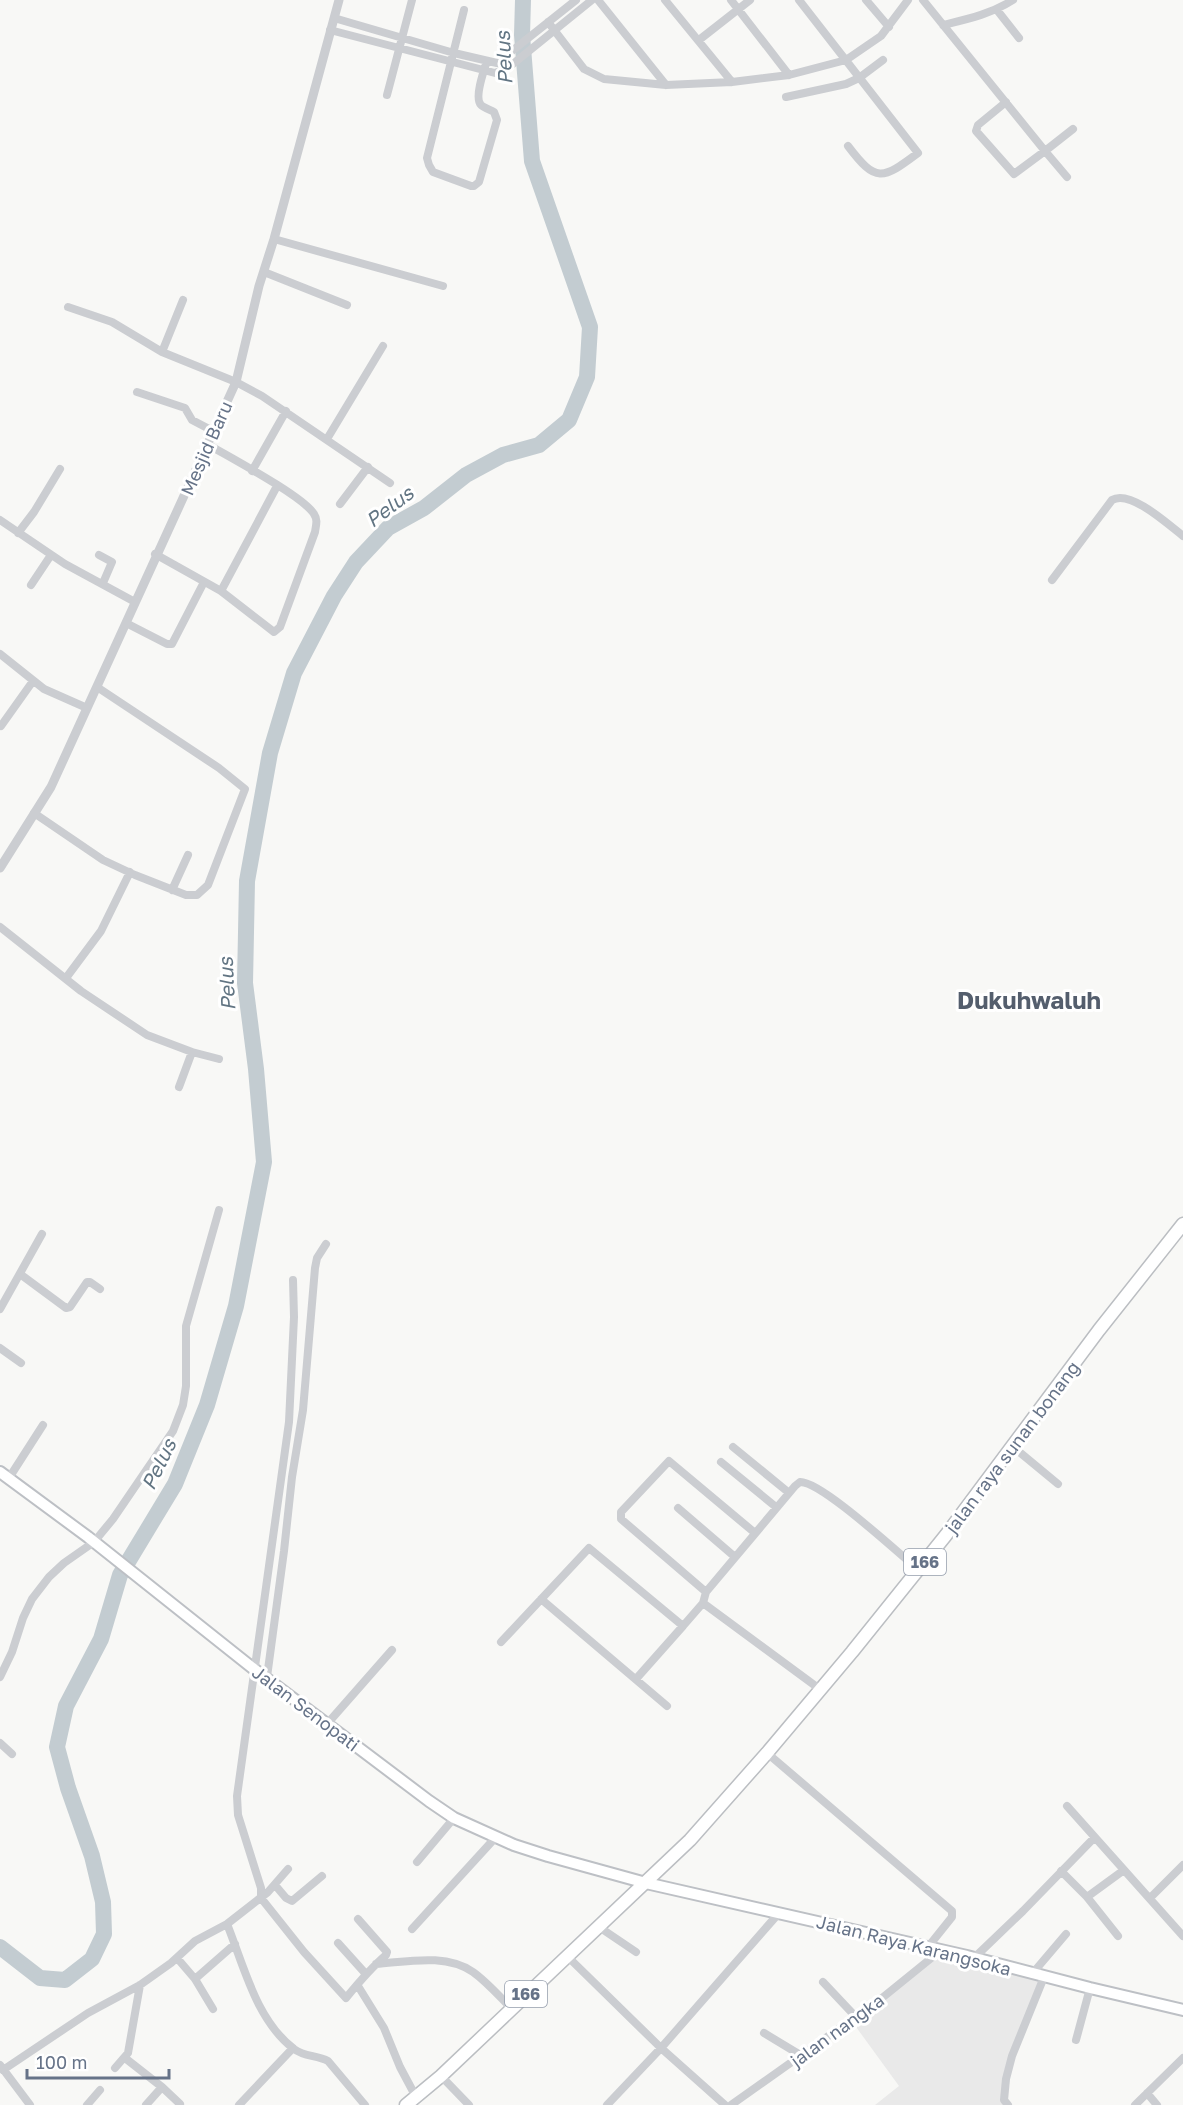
<svg xmlns="http://www.w3.org/2000/svg" width="1183" height="2105" viewBox="0 0 1183 2105" font-family="'Golos Text',sans-serif">
	<style>
		.built { fill: #e9e9e9 }
		.lines { fill: none; stroke-linecap: round; stroke-linejoin: round }
		.river { stroke: #c3ccd1; stroke-width: 16 }
		.secondary-casing { stroke: #bdc0c5; stroke-width: 14 }
		.primary-casing { stroke: #bbbec2; stroke-width: 15 }
		.minor { stroke: #cbcdd1; stroke-width: 8 }
		.tertiary { stroke: #cbcdd1; stroke-width: 9 }
		.secondary { stroke: #fff; stroke-width: 10 }
		.primary { stroke: #fff; stroke-width: 12 }
		.labels { text-anchor: middle; dominant-baseline: central; stroke-width: 6; stroke-linejoin: round; paint-order: stroke }
		.shield { fill: #fff; stroke: #949dac; stroke-width: 1.5 }
		.shield-label { font-size: 16px; font-weight: bold; fill: #667388 }
		.street-label { font-size: 18px; fill: #667388; stroke: #fff }
		.water-label { font-size: 20px; font-style: italic; fill: #627583; stroke: #fff }
		.district-label { font-size: 24px; font-weight: bold; fill: #545e6d; stroke: #fff }
	</style>
	<rect width="100%" height="100%" fill="#f8f8f6"/>
	<path class="built" d="M941 1954 1042 1977 1006 2066 1005 2105H875L899 2086 851 2020Z"/>
	<g class="lines">
		<path class="river" d="M0 1947 40 1978 65 1980 92 1959 104 1934 103 1902 92 1856 68 1788 57 1747 66 1706 101 1639 120 1575 175 1484 207 1405 236 1306 264 1162 256 1069 245 983 247 881 270 753 294 673 334 596 356 562 388 528 424 508 466 475 503 455 539 445 569 420 587 377 590 327 532 161 522 35 523 0"/>
		<g class="secondary-casing">
			<path id="secondary" d="M0 1472 88 1537 254 1669 429 1801 454 1818 514 1845 548 1856 646 1883 967 1956 1090 1988 1183 2010"/>
		</g>
		<g class="primary-casing">
			<path id="primary" d="M406 2105 441 2076 690 1840 767 1753 852 1652 946 1535 1099 1330 1183 1224"/>
		</g>
		<path class="minor" d="M598 0 666 85
			M665 0 732 82
			M731 0 789 75
			M799 0 918 153C882 180 876 183 848 146
			M866 0 889 27
			M923 0 1045 151 1014 174 976 131 978 125 1006 102
			M464 10 427 158 429 165 433 172 471 186H474L479 182 497 120 494 112C491 110 484 108 481 105 474 98 484 70 487 61
			M997 10 1019 38
			M334 18 454 53 497 63 576 0
			M548 22 584 69 604 79 666 85 732 82 789 75 846 60 881 36 908 0
			M943 25C968 19 991 14 1013 0
			M330 30 495 73 508 68 592 0
			M699 40 750 0
			M387 95 412 0
			M786 97 846 84 859 78 883 60
			M1067 177 1045 151 1073 129
			M274 239 443 286
			M264 272 347 305
			M68 307 112 322 162 352 236 382 262 396 390 483
			M162 352 183 300
			M137 392 185 408 192 420 213 431
			M327 439 383 346
			M252 471 286 411
			M340 504 368 467
			M0 520 65 564 135 602
			M18 533 34 512 60 469
			M155 554 221 591 274 632 280 627 315 532C316 525 318 520 314 514 303 496 229 457 207 444
			M99 555 112 562 103 583
			M1052 580 1112 500C1130 489 1169 525 1183 536
			M31 585 51 555
			M221 591 277 486
			M126 623 167 644H172L204 582
			M0 654 44 689 87 708
			M1 726 33 681
			M34 813 103 860 135 875 186 895H197L208 885 245 789 219 768 97 687
			M172 890 188 855
			M0 927 81 991 147 1035 192 1052
			M66 978 101 931 130 872
			M179 1087 192 1052 219 1059
			M20 1274 66 1308 70 1307 87 1282H90L100 1289
			M293 1280 294 1317 289 1422 237 1796 238 1815 261 1888V1898L304 1952 346 1998C359 1982 371 1968 386 1955L387 1952 358 1919
			M0 1309 42 1234
			M0 1348 21 1363
			M1012 1446 1058 1484
			M733 1447 788 1492
			M721 1462 776 1507
			M9 1478 43 1425
			M678 1508 735 1557
			M706 1592 621 1519V1512L669 1461 755 1533
			M541 1599 667 1706
			M501 1642 589 1548 683 1626 703 1603
			M0 1677 12 1652 23 1618 32 1599 49 1577 64 1563 94 1542 113 1519 173 1431 183 1405 186 1386V1326L219 1210
			M267 1677 284 1551 292 1477 303 1410 315 1268 317 1258 326 1244
			M636 1679 683 1626
			M821 1690 703 1603 706 1592 795 1486 800 1482C821 1481 898 1553 919 1570
			M327 1724 392 1650
			M0 1743 12 1754
			M767 1753 952 1911V1917L928 1947
			M1067 1806 1183 1936
			M417 1862 454 1818
			M1061 1871 1087 1897 1118 1936
			M275 1885 286 1898 292 1901 322 1876
			M1087 1897 1124 1870
			M1150 1898 1183 1865
			M227 1924C244 1966 256 2020 294 2049 304 2057 317 2055 328 2061L365 2105
			M599 1927 636 1952
			M412 1929 496 1837
			M338 1943 365 1973
			M567 1956 661 2048 725 2105
			M177 1958 195 1979 213 2009
			M974 1958 1023 1911 1094 1838
			M376 1964C407 1962 445 1953 473 1972 487 1982 499 1996 511 2008
			M1032 1974 1066 1934
			M195 1979 235 1944
			M823 1982 855 2016
			M358 1986 384 2028 400 2067 416 2097
			M764 2033 802 2056
			M1076 2040 1090 1988
			M125 2058 162 2087 146 2105
			M0 2065 30 2105
			M115 2068 128 2053 140 1985
			M3 2070 88 2013 140 1985 171 1963 195 1941 227 1924 268 1892 288 1869
			M441 2076 469 2105
			M162 2087 180 2104
			M1147 2093 1157 2105
			M87 2105 100 2090
			M239 2105 293 2048
			M607 2105 661 2048 779 1913
			M731 2105 882 1998 940 1951
			M1008 2105 1004 2100 1006 2079 1012 2056 1044 1977
			M1135 2105 1183 2058"/>
		<path class="tertiary" d="M0 868 51 787 236 382 259 286 274 239 339 0"/>
		<use href="#secondary" class="secondary"/>
		<use href="#primary" class="primary"/>
	</g>
	<g class="labels">
		<g class="shield">
			<rect x="904" y="1549" width="42" height="26" rx="4.5"/>
			<rect x="505" y="1981" width="42" height="26" rx="4.5"/>
		</g>
		<g class="shield-label">
			<text x="925" y="1562">166</text>
			<text x="526" y="1994">166</text>
		</g>
		<g class="street-label">
			<text transform="translate(206 448) rotate(-66)">Mesjid Baru</text>
			<text transform="translate(1012 1447) rotate(-53)">jalan raya sunan bonang</text>
			<text transform="translate(306 1708) rotate(37)">Jalan Senopati</text>
			<text transform="translate(914 1945) rotate(14)">Jalan Raya Karangsoka</text>
			<text transform="translate(837 2030) rotate(-36)">jalan nangka</text>
		</g>
		<g class="water-label">
			<text transform="translate(503 58) rotate(-93)">Pelus</text>
			<text transform="translate(389 506) rotate(-37)">Pelus</text>
			<text transform="translate(226 984) rotate(-93)">Pelus</text>
			<text transform="translate(158 1464) rotate(-64)">Pelus</text>
		</g>
		<g class="district-label">
			<text x="1029" y="999">Dukuhwaluh</text>
		</g>
	</g>
	<path d="M27 2069v9h142v-9" fill="none" stroke="#667388" stroke-width="3"/>
	<text x="36" y="2069" font-size="18" fill="#667388" stroke="#ffffff" stroke-width="4.5" paint-order="stroke">100 m</text>
</svg>
